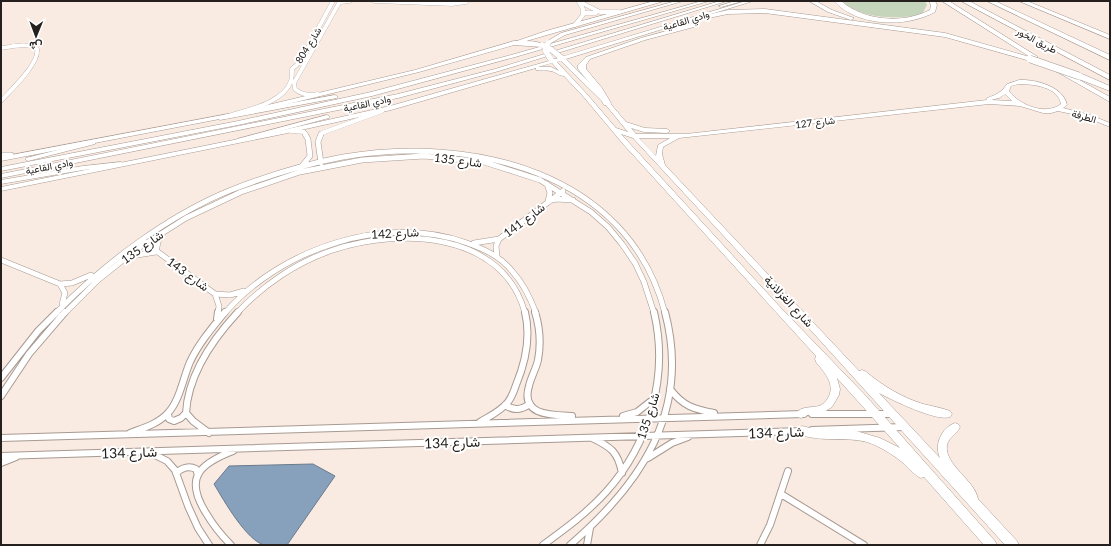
<svg xmlns="http://www.w3.org/2000/svg" width="1111" height="546" viewBox="0 0 1111 546" font-family="Lato,Vazirmatn,sans-serif">
	<style>
		.green { fill: #c4d5bc }
		.water { fill: #87a1bc; stroke: #6a7a8c }
		.lines { fill: none; stroke-linecap: round; stroke-linejoin: round }
		.street-far2-casing { stroke: #a79a92; stroke-width: 4.5 }
		.street-far1-casing { stroke: #a79a92; stroke-width: 6 }
		.street-casing { stroke: #a79a92; stroke-width: 8 }
		.secondary-casing { stroke: #a79a92; stroke-width: 1 }
		.primary-casing { stroke: #a79a92; stroke-width: 1 }
		.highway-casing { stroke: #a79a92; stroke-width: 1 }
		.street-far2 { stroke: #fff; stroke-width: 4 }
		.street-far1 { stroke: #fff; stroke-width: 5 }
		.street { stroke: #fff; stroke-width: 6 }
		.secondary { fill: #fff; fill-rule: evenodd }
		.primary { fill: #fff; fill-rule: evenodd }
		.highway { fill: #fff; fill-rule: evenodd }
		.secondary-bridge-casing { stroke: #a79a92; stroke-width: 6; stroke-linecap: butt }
		.highway-bridge-casing { stroke: #a79a92; stroke-width: 8; stroke-linecap: butt }
		.secondary-bridge { stroke: #fff; stroke-width: 5.5 }
		.highway-bridge { stroke: #fff; stroke-width: 7 }
		.labels { text-anchor: middle; dominant-baseline: central; stroke-width: 4; stroke-linejoin: round; paint-order: stroke }
		.far-street-label { font-size: 10px; fill: #25201d; stroke: #fff }
		.street-label { font-size: 12px; fill: #25201d; stroke: #fff }
		.near-street-label { font-size: 14px; fill: #25201d; stroke: #fff }
	</style>
	<rect width="100%" height="100%" fill="#f9ebe2"/>
	<path class="green" d="M842 1H925L927 5 922 14C899 20 860 19 842 1Z"/>
	<path class="water" d="M313 464 335 476 287 545C280 545 272 546 265 545 247 542 223 499 214 484L229 466Z"/>
	<g class="lines">
		<g class="street-far2-casing">
			<path id="street-far2" d="M374 1 452 4 466 2
				M341 2 350 1
				M580 2 600 12H619
				M584 13H596V10
				M575 25 583 15V9L579 2
				M1 48C12 47 27 42 37 49 40 63 10 91 1 101
				M318 94C309 96 302 95 295 89L294 83 339 3
				M225 117C245 110 283 104 291 81 292 78 292 73 292 69L300 62 332 3
				M291 131 304 132 306 135
				M321 135 322 133 382 111"/>
		</g>
		<g class="street-far1-casing">
			<path id="street-far1" d="M1 155H11
				M321 163 318 142 321 134
				M302 166 310 156 308 139 305 134
				M547 184 550 193 548 201 556 199 573 200
				M143 241 215 294 219 306 218 313
				M474 243 499 239 563 191
				M131 256 156 252 158 242 162 234
				M497 256 496 246 499 239
				M1 260 60 284 72 283 91 275
				M60 284 65 293 62 304
				M215 294 230 295 244 291
				M56 313C104 264 167 216 231 190 267 176 305 164 343 157 471 135 628 171 665 313
				M65 313 98 280 137 249 186 218 241 192 300 172 362 160 424 156 484 162 540 180 591 212 608 227 622 244 635 263 644 282 654 313
				M225 313C280 249 385 213 467 243 484 249 500 256 512 271 523 283 530 297 536 313
				M237 313C263 285 297 262 333 250 399 228 503 231 525 313"/>
		</g>
		<g class="street-casing">
			<path id="street" d="M535 312C540 328 541 344 538 360 536 369 531 377 529 386 520 416 552 415 572 416
				M217 319 218 312
				M1 378 38 331 57 312
				M670 389C683 406 693 409 714 413
				M1 396 29 354 65 312
				M505 405C514 411 521 410 530 404
				M168 414 169 419 174 421 181 418 186 413
				M812 414H892
				M623 416 637 412 655 398
				M480 422C490 416 501 411 508 402 512 397 514 391 516 385 526 361 531 337 525 312
				M812 430 904 427
				M130 433C143 428 158 424 168 413 180 400 183 378 190 362 199 343 212 328 225 312
				M209 433 193 421 186 413C188 375 213 339 238 312
				M1 438C269 432 536 420 804 414
				M592 438C611 447 618 452 622 473
				M149 452 167 461 175 470 188 506 198 528 209 545
				M1 456 803 431
				M648 458 672 443 688 437
				M1 463 16 457
				M176 473C182 468 188 465 196 469L198 475
				M781 494 864 545
				M231 545C221 535 213 525 206 513 184 478 199 464 233 451
				M543 545C565 529 587 513 606 492 650 443 669 376 654 312
				M570 545C642 483 691 410 665 312
				M587 545 590 528
				M760 545 770 525 788 471"/>
		</g>
		<g class="secondary-casing">
			<path id="secondary" d="M676 1H683L565 35 551 43 546 42 561 33Z
				M746 1H753L566 59 609 102 626 122 645 128 667 129 670 131 667 133 644 132 631 128 636 134H686L987 100 986 99 987 98C996 95 1002 92 1007 84 1011 83 1015 81 1019 80 1036 79 1064 87 1067 105L1063 108 1090 115 1110 123V127L1086 117 1058 111 1051 113H1043L1020 106 989 104 679 138 663 147 662 154 665 165 859 371 862 370 865 371C883 386 901 397 923 404 932 406 942 408 950 411L952 414 950 417C937 422 892 400 879 393L940 458C934 445 941 428 955 423L958 424 960 427C957 434 949 437 947 445 944 465 975 480 978 499L1017 541 1019 545H1005L807 326 633 138 621 134 781 308 866 396 995 541 997 545H984L924 477 921 478C914 475 908 467 902 462 892 454 879 446 867 442 844 436 821 443 799 434L797 431 799 428 802 426 818 430 856 431 880 438 900 448 837 378 840 389 839 395 832 407 821 414 807 415 801 418 798 417 796 414 798 411C805 406 811 408 819 406 823 405 826 401 828 398 836 384 824 372 816 362L815 359 816 356 624 145 582 95 564 76C559 76 556 72 551 71 546 70 541 71 536 70V68L391 110 283 134 1 191V187L283 130 390 106 549 61 547 58 548 57H552L554 59 559 58 557 56 558 55H562L564 56ZM561 61 605 104 628 132 616 128 586 93 557 62ZM552 63 559 71 551 67H538ZM1019 84C1034 84 1058 87 1061 104 1046 116 1019 105 1009 91L1011 86ZM1005 94 1012 101 991 100 999 98ZM639 138H670L658 145 656 156Z
				M514 41C524 41 537 40 545 45L542 47 514 45 419 72 255 112 252 110 255 108 415 70Z
				M228 114 230 115V117L1 161V157Z"/>
		</g>
		<g class="primary-casing">
			<path id="primary" d="M702 1H709L515 57 372 96 238 125 1 171V167L238 121 371 92 511 55Z
				M720 1H727L499 71 398 98 1 178V174L398 94 495 69Z
				M735 1H743L721 7 719 6Z
				M335 95 338 97 337 98 220 120 217 118 220 116Z
				M327 115 330 117 329 118 239 142 236 140 237 139Z
				M93 141 95 142V144L28 161 25 159 26 158Z
				M121 162 124 164 123 166 83 170 1 184V180L83 166Z"/>
		</g>
		<g class="highway-casing">
			<path id="highway" d="M654 1H664L516 44 511 43 546 31Z
				M809 1H816L832 10 854 18 851 20 828 12Z
				M834 1H841C864 21 903 24 930 10L931 5 929 1H935L937 5 935 12C906 28 857 27 834 1Z
				M942 1H949L1038 57 1030 61 945 37 765 13 728 14 680 24 677 22 728 10 765 9 945 33 1030 57Z
				M961 1H969L1110 75V80Z
				M987 1H995L1110 55V60Z
				M1019 1H1027L1110 35V39Z
				M692 24 695 26 694 27 645 40 590 59 586 65V69L602 88 611 103 610 105H604L596 91 578 69V65L586 57 641 38Z
				M1054 66 1110 97V102L1052 69 1050 68Z
				M1076 74H1082L1110 86V91L1076 78Z"/>
		</g>
		<use href="#street-far2" class="street-far2"/>
		<use href="#street-far1" class="street-far1"/>
		<use href="#street" class="street"/>
		<use href="#secondary" class="secondary"/>
		<use href="#primary" class="primary"/>
		<use href="#highway" class="highway"/>
		<g class="secondary-bridge-casing">
			<path id="secondary-bridge" d="M548 43 545 50 550 58
				M542 45 552 50 559 56"/>
		</g>
		<g class="highway-bridge-casing">
			<path id="highway-bridge" d="M1030 59 1079 76"/>
		</g>
		<use href="#secondary-bridge" class="secondary-bridge"/>
		<use href="#highway-bridge" class="highway-bridge"/>
	</g>
	<g class="labels">
		<g class="far-street-label">
			<text transform="translate(686 20) rotate(-17)">وادي القاعية</text>
			<text transform="translate(1037 40) rotate(28)">طريق الخور</text>
			<text transform="translate(308 45) rotate(-59)">شارع 804</text>
			<text transform="translate(367 103) rotate(-12)">وادي القاعية</text>
			<text transform="translate(1084 116) rotate(16)">الطرفة</text>
			<text transform="translate(815 122) rotate(-7)">شارع 127</text>
			<text transform="translate(49 166) rotate(-11)">وادي القاعية</text>
		</g>
		<g class="street-label">
			<text transform="translate(458 160) rotate(7)">شارع 135</text>
			<text transform="translate(524 220) rotate(-37)">شارع 141</text>
			<text transform="translate(395 233) rotate(-3)">شارع 142</text>
			<text transform="translate(142 247) rotate(-35)">شارع 135</text>
			<text transform="translate(188 274) rotate(36)">شارع 143</text>
			<text transform="translate(789 301) rotate(47)">شارع الغزلانية</text>
			<text transform="translate(648 416) rotate(-72)">شارع 135</text>
		</g>
		<g class="near-street-label">
			<text transform="translate(776 432) rotate(-2)">شارع 134</text>
			<text transform="translate(452 442) rotate(-2)">شارع 134</text>
			<text transform="translate(129 452) rotate(-2)">شارع 134</text>
		</g>
	</g>
	<rect width="1111" height="546" fill="none" stroke="#25201d" stroke-width="4"/>
	<g transform="translate(36 36) rotate(181)" stroke="#ffffff" stroke-width="3" paint-order="stroke">
	<path d="M0-3L7 15L0 10L-7 15Z" fill="#25201d"/>
	<text y="-6" font-size="11" font-weight="bold" text-anchor="middle" fill="#25201d">ش</text>
	</g>
</svg>
